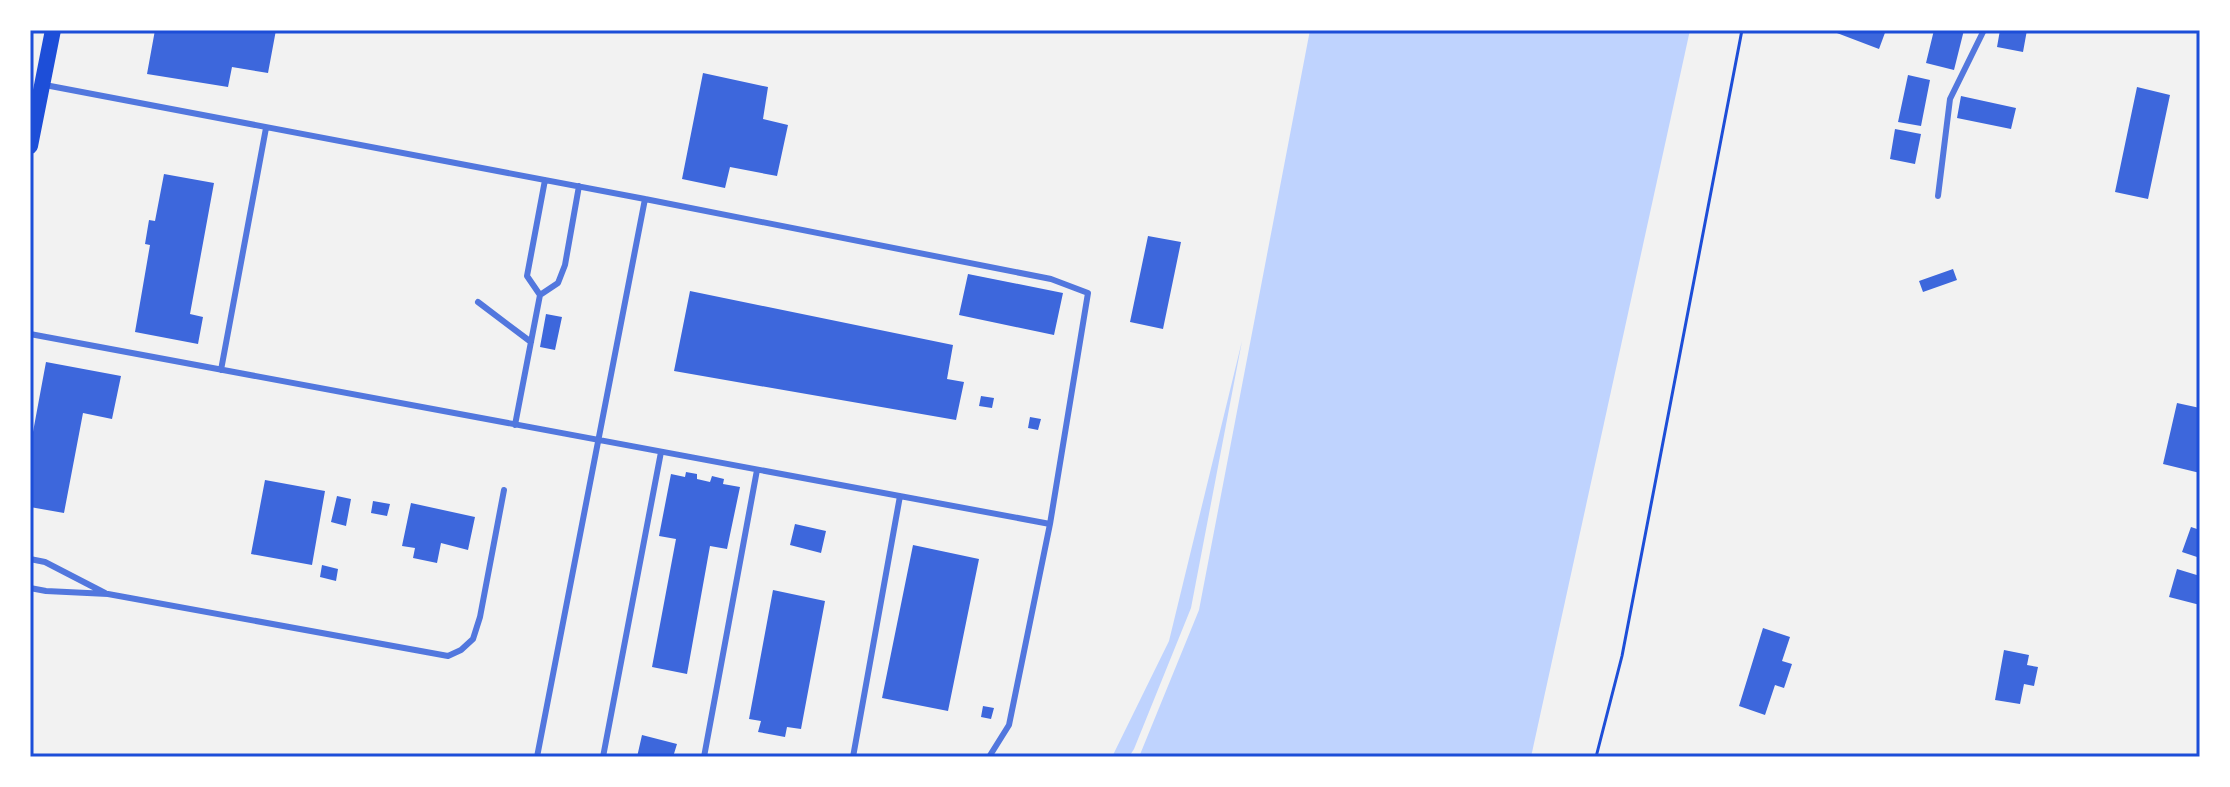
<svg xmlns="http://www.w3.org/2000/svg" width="2230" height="787" viewBox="0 0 2230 787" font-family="'Public Sans',sans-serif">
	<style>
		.water { fill: #bfd3fe }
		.building { fill: #3d67dc }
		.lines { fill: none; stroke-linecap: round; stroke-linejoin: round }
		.path { stroke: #1d4ed8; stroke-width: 3 }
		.service { stroke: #5277de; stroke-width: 6 }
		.secondary { stroke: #1d4ed8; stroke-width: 16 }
		.neatline { fill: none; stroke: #1d4ed8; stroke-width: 3 }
	</style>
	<rect width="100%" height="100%" fill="#f2f2f2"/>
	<path class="water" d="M1310 30H1690L1531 757H1139L1199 610Z
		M1242 341 1191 608 1134 749 1129 757H1112L1169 641Z"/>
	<path class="building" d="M155 30H276L268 73 232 67 228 87 147 74Z
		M1829 30H1886L1879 49Z
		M1934 30H1964L1954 70 1926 63Z
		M2000 30H2027L2023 52 1997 47Z
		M703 73 768 87 763 119 788 125 777 176 730 167 725 188 682 179Z
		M1908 75 1930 80 1921 126 1898 122Z
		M2137 87 2170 95 2148 199 2115 192Z
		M1961 96 2016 108 2011 129 1957 118Z
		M1895 129 1921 134 1915 164 1890 159Z
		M164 174 214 183 190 314 203 317 198 344 135 332 150 245 145 244 149 220 155 221Z
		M1148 236 1181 242 1163 329 1130 322Z
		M1953 269 1957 280 1923 292 1919 281Z
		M968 274 1063 293 1054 335 959 315Z
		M690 291 953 345 947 379 964 382 956 420 674 371Z
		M546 314 562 317 555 350 540 347Z
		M46 362 121 376 112 419 83 413 64 513 30 507V448Z
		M981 396 994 398 992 408 979 406Z
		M2177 403 2200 408V473L2163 464Z
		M1030 417 1041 419 1038 430 1028 428Z
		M686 472 697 474V479L710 482 712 476 724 479 723 484 740 487 727 549 710 546 687 674 652 667 676 539 659 536 671 474 685 477Z
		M265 480 325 491 312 565 251 554Z
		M337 496 351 499 346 526 331 522Z
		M373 501 390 504 387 516 371 513Z
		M411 503 475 517 468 550 441 543 437 563 413 558 415 548 402 546Z
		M795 524 826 531 821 553 790 545Z
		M2191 527 2200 530V558L2182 552Z
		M913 545 979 559 948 711 882 698Z
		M322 565 338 569 336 581 320 577Z
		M2177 569 2200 576V605L2169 597Z
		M773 590 825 601 801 729 787 727 785 737 758 732 761 721 749 719Z
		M1763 628 1790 637 1782 661 1792 664 1784 688 1775 685 1765 715 1739 706Z
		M2004 650 2029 655 2027 665 2038 667 2034 686 2024 684 2020 704 1995 700Z
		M983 706 994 708 991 719 981 717Z
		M642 735 677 744 673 757H637Z"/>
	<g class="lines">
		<path class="path" d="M1596 757 1622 656 1742 30"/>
		<path class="service" d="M45 85 645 199 1051 279 1088 293 1050 524 1009 725 989 757
			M1938 196 1950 99 1984 30
			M540 295 558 283 565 265 579 186
			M478 302 531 342
			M30 334 1050 524
			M221 370 266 128
			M515 425 540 295 527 276 545 180
			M30 559 45 562 105 593
			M30 588 46 591 108 594 448 656 461 650 473 639 480 617 504 490
			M537 757 645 199
			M603 757 661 452
			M704 757 757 470
			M853 757 900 496"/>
		<path class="secondary" d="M30 146 53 30"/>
	</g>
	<rect width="2230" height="787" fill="none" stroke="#ffffff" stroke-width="64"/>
	<rect x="32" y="32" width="2166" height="723" class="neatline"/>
</svg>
